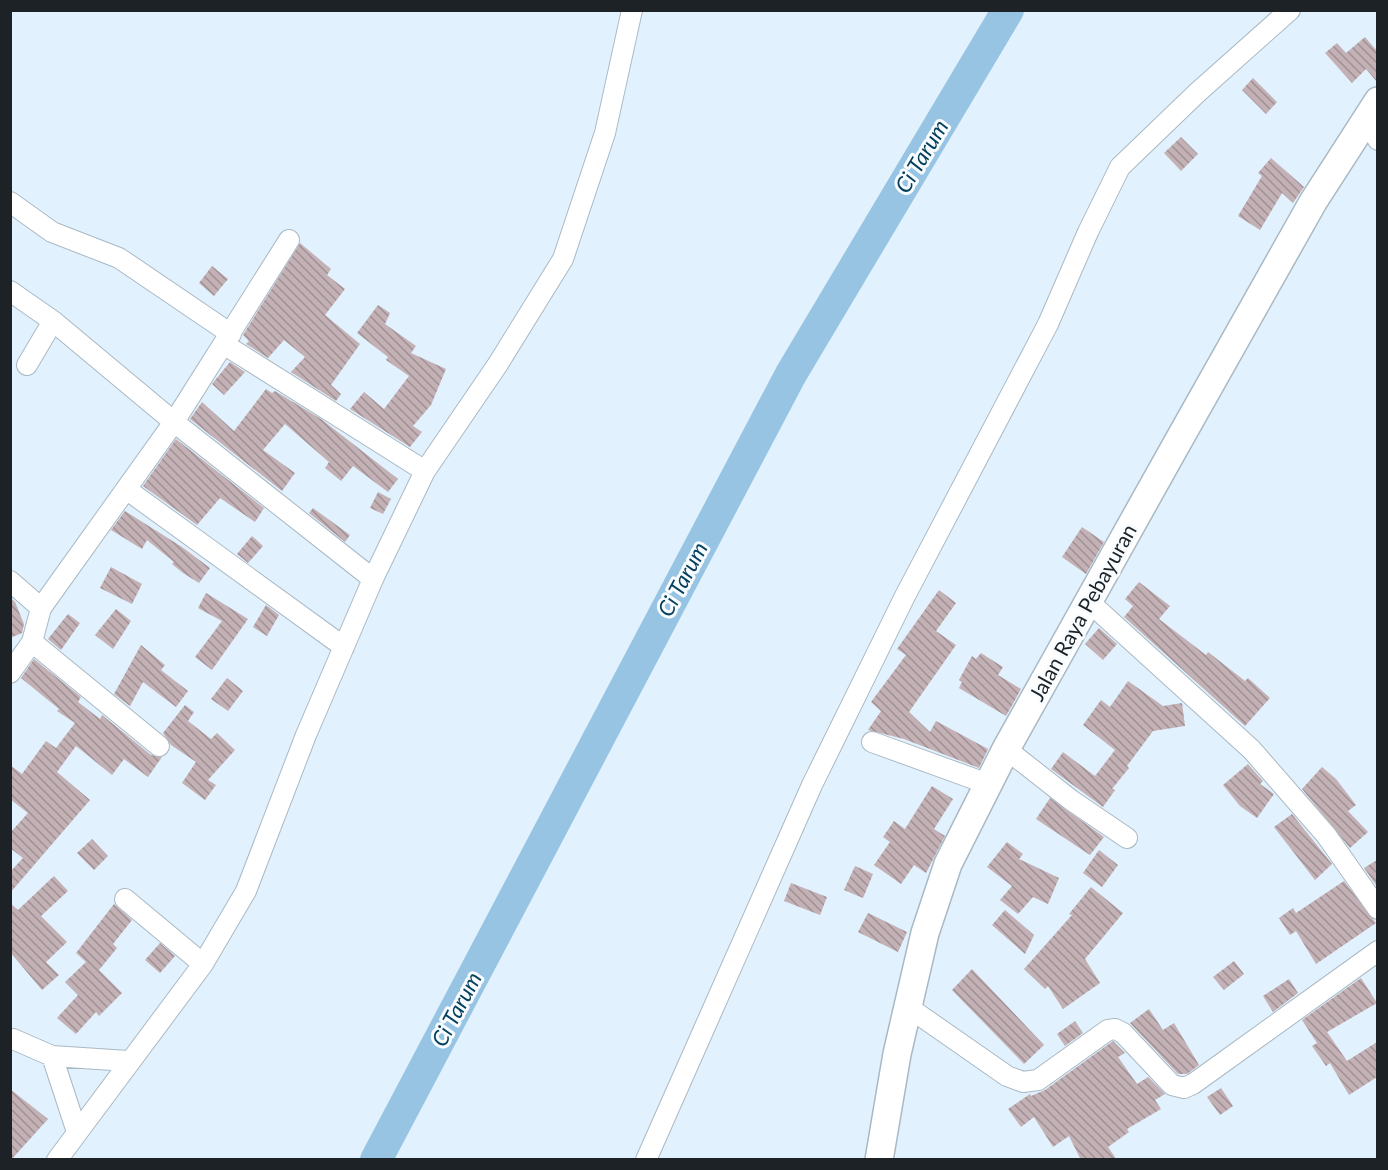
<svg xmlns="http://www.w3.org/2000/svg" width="1388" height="1170" viewBox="0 0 1388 1170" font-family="Lato,sans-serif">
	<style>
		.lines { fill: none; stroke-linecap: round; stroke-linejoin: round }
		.river { stroke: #97c4e2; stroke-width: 32 }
		.building { fill: url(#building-back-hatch) }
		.street-casing { stroke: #a9b9c4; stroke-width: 22 }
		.secondary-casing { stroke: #a9b9c4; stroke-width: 30 }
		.street { stroke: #fff; stroke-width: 20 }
		.secondary { stroke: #fff; stroke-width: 27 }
		.labels { text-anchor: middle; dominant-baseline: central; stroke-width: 6; stroke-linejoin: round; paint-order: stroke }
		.street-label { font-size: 21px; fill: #1c2226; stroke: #f9fcff }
		.water-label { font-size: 22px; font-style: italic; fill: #05415e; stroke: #f9fcff }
	</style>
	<defs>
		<pattern id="building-back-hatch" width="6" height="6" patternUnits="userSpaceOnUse" patternTransform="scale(1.5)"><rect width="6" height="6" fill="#c4b1b5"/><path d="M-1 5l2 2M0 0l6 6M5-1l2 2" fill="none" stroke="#9e9093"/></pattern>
	</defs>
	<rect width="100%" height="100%" fill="#e1f1fd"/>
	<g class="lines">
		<path class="river" d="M376 1160 791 374 1008 10"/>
	</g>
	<path class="building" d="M1365 37 1377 51V82L1366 69 1352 83 1325 53 1337 43 1346 53Z
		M1253 78 1277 102 1266 114 1242 90Z
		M1181 137 1198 154 1181 171 1164 153Z
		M1271 158 1304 187 1293 203 1282 193 1260 230 1238 216 1262 176 1258 173Z
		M300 243 331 269 327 275 345 289 325 315 360 344 331 385 341 394 336 401 291 372 305 357 284 340 268 358 246 344 249 341 243 335Z
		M212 266 228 279 214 296 199 283Z
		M378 305 390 313 385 324 416 346 411 353 446 369 431 405 413 426 422 432 410 447 350 409 364 392 384 409 409 376 386 360 388 357 357 333Z
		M230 362 245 372 224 395 212 384Z
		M266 389 272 393 275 391 321 419 398 479 388 492 353 466 341 481 325 468 329 462 285 424 263 450 295 473 282 491 190 419 202 402 234 431Z
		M176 439 264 508 255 522 220 498 197 525 143 486Z
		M378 492 391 499 383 514 370 508Z
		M313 508 350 535 345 542 309 513Z
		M125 511 182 547 210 568 199 583 183 573 172 564 174 562 147 540 142 549 111 530Z
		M1082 527 1104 542 1086 574 1062 557Z
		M252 536 263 546 248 563 237 554Z
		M111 567 142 584 132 604 100 588Z
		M1139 582 1170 606 1159 619 1206 655 1208 652 1245 681 1248 678 1270 698 1245 726 1124 617 1133 606 1125 599Z
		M939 590 956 603 936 631 956 645 909 712 930 732 936 721 988 749 979 768 904 739 868 730 881 711 871 702 906 655 897 649Z
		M206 593 248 619 212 670 195 657 222 621 198 608Z
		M10 597 15 602 24 624 22 633 10 638Z
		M266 605 279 615 267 636 253 627Z
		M116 609 131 621 113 649 95 635Z
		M68 614 80 623 61 650 48 639Z
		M1099 628 1117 644 1103 660 1085 644Z
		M141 645 165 665 161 670 188 691 176 707 143 682 130 706 114 694Z
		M981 653 1003 667 998 675 1021 689 1006 716 959 688 962 682 959 680 972 656 976 659Z
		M34 659 81 697 78 702 100 719 102 715 151 755 162 757 148 777 124 759 112 775 76 746 57 772 90 800 10 893V872L23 858 10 848V833L28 813 10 799V765L22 774 46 741 56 748 75 723 57 711 59 709 21 678Z
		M227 678 243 691 228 711 211 699Z
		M1128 681 1163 706 1182 703 1185 726 1153 731 1127 766 1129 768 1112 789 1115 790 1103 807 1051 769 1063 752 1095 776 1115 750 1083 725 1101 700 1110 707Z
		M185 705 194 712 188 721 211 739 217 733 235 750 208 780 216 785 205 800 182 783 196 762 171 745 163 733Z
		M1248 764 1263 781 1260 784 1274 794 1257 818 1240 806 1223 785Z
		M1322 767 1336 779 1356 805 1348 811 1368 832 1350 848 1302 789Z
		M932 786 953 799 934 829 945 836 926 873 914 865 901 884 874 865 890 842 883 837 894 821 905 829Z
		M1050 798 1104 837 1090 855 1036 819Z
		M1292 814 1332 864 1315 880 1274 827Z
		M92 839 108 856 94 870 77 853Z
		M1007 842 1023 854 1019 859 1059 878 1048 904 1033 897 1018 914 1000 900 1012 886 987 867Z
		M1099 850 1118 865 1102 887 1083 873Z
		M1377 860V884L1376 885 1364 868Z
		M855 866 873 874 863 898 844 890Z
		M54 876 68 891 41 916 67 942 46 962 59 975 42 990 10 952V903L18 910Z
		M1344 881 1376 923 1316 964 1296 931 1290 935 1279 918 1293 908 1296 913Z
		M791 883 827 897 820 915 784 901Z
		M1091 887 1123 913 1085 959 1100 983 1063 1009 1048 986 1045 989 1024 969 1072 915 1069 914Z
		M114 904 132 920 113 944 117 948 99 970 122 993 99 1016 96 1012 76 1034 57 1018 78 995 65 982 86 962 76 953Z
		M1005 910 1034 935 1025 954 992 925Z
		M868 913 907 932 898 952 858 932Z
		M160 943 175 956 160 973 145 960Z
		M1234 961 1244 974 1224 990 1213 977Z
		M972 969 1044 1045 1024 1064 952 990Z
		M1361 978 1377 1003 1327 1032 1347 1061 1377 1042V1077L1349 1095 1330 1063 1326 1066 1312 1046 1317 1043 1302 1020Z
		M1289 979 1298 993 1273 1012 1263 996Z
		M1149 1009 1163 1030 1174 1023 1199 1065 1187 1074H1178L1130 1023Z
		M1075 1021 1083 1033 1065 1046 1057 1034Z
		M1113 1041 1125 1053 1118 1057 1137 1084 1148 1077 1165 1094 1155 1100 1161 1109 1127 1129 1129 1132 1108 1147 1117 1160H1081L1069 1136 1053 1147 1034 1117 1021 1127 1008 1109 1030 1094 1031 1096 1045 1090Z
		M1221 1088 1233 1106 1220 1115 1207 1097Z
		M10 1089 48 1119 11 1160H10Z"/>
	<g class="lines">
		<g class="street-casing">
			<path id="street" d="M1366 118 1378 140
				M10 202 52 232 119 258 231 334
				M10 291 53 321 174 422 373 579
				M225 345 425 471
				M27 365 53 321
				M126 489 344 647
				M10 581 41 608
				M1088 601 1252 750 1326 835 1378 909
				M32 642 159 746
				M10 673 32 642 41 608 174 422 289 240
				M872 742 988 784
				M1006 749 1071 800 1127 838
				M125 899 203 964
				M908 1007 1007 1076 1023 1082 1038 1080 1108 1030 1115 1029 1123 1033 1172 1085 1184 1088 1193 1084 1378 951
				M13 1039 52 1056 128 1061
				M52 1056 77 1132
				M57 1160 203 964 246 891 306 735 373 579 425 471 498 364 563 259 605 133 632 10
				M646 1160 812 785 905 596 1048 324 1088 232 1120 167 1198 92 1290 10"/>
		</g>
		<g class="secondary-casing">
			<path id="secondary" d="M879 1160 897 1054 925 933 948 864 1006 749 1171 454 1313 202 1378 101"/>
		</g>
		<use href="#street" class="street"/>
		<use href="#secondary" class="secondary"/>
	</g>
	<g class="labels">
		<g class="street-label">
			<text transform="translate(1082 612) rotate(-61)">Jalan Raya Pebayuran</text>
		</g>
		<g class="water-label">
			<text transform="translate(921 156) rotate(-59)">Ci Tarum</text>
			<text transform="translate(682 579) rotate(-62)">Ci Tarum</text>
			<text transform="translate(456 1009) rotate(-62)">Ci Tarum</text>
		</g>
	</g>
	<rect width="1388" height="1170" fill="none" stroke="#1c2226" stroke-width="24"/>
</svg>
